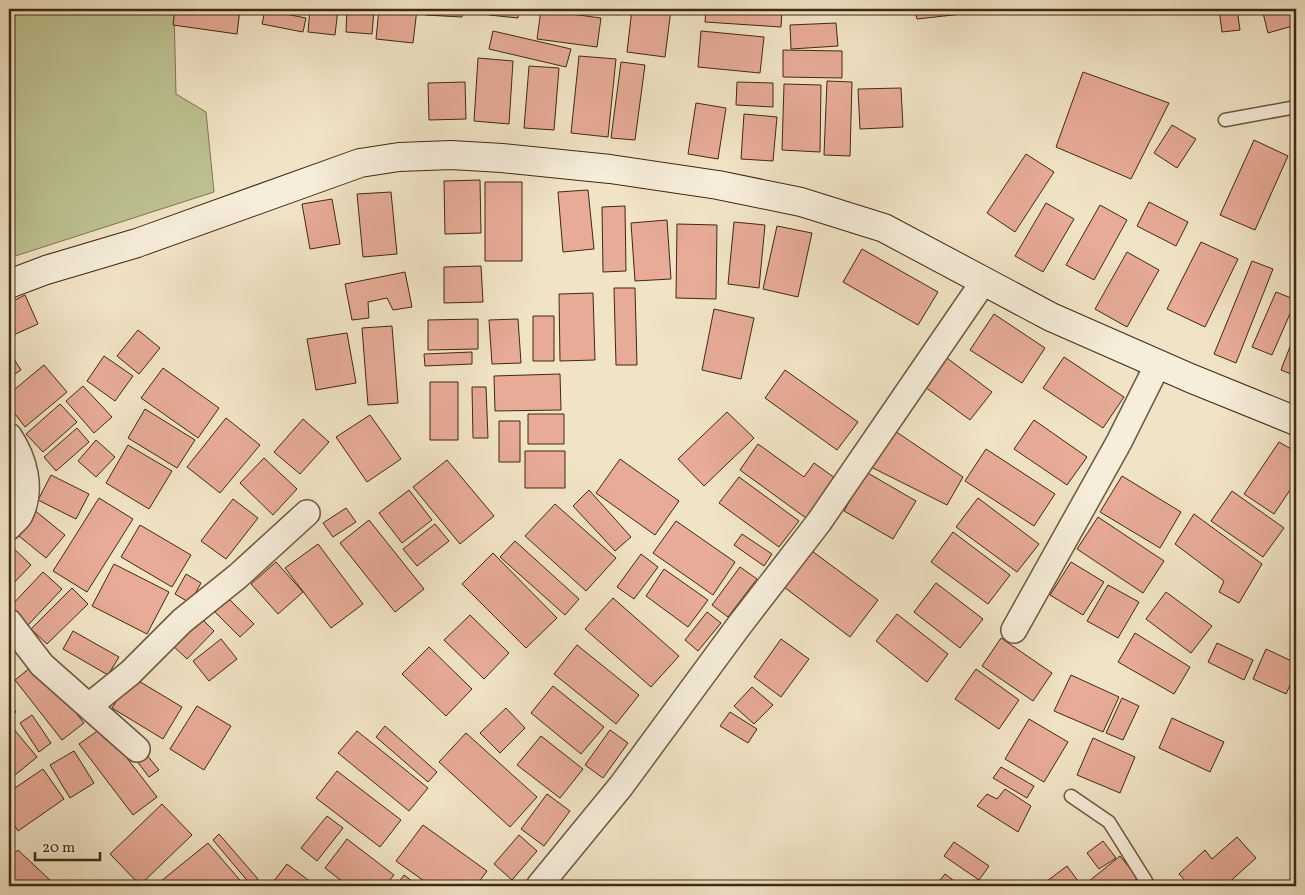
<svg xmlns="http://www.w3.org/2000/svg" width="1305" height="895" viewBox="0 0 1305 895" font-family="Vollkorn,serif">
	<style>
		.green { fill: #bec392; stroke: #7f7650 }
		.building { fill: #e7ab97; stroke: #40290f }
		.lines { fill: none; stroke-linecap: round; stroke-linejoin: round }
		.lane-casing { stroke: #6c583d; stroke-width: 15 }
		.street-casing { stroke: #6c583d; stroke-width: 28 }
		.secondary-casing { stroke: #40290f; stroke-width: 30 }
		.lane { stroke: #f6edda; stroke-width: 12 }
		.street { stroke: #f6edda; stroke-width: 25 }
		.secondary { stroke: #f6edda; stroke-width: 28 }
	</style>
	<rect width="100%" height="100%" fill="#f1e4c6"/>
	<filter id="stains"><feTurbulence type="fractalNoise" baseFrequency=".004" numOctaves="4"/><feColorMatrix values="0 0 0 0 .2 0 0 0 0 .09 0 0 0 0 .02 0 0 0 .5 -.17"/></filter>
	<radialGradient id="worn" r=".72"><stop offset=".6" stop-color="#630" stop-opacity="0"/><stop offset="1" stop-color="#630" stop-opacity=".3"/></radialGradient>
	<path class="green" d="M9 9H174L176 94 206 112 214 192 9 258Z"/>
	<path class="building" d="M175 9H240L237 34 173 25Z
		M310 9H338L335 35 308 32Z
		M347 9H374L372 34 346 32Z
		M379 9H417L413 43 376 39Z
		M426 9H462V17L425 15Z
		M490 9H519L518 18 489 15Z
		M578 9H618L617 15Z
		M632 9H671L665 57 627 52Z
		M706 9H782L781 27 705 22Z
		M915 9H962V14L917 19Z
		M1219 9H1237L1240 30 1222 32Z
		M1262 9H1296V25L1268 33Z
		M265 10 306 18 303 32 262 24Z
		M541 10 601 18 597 47 537 39Z
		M836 23 838 46 791 49 790 25Z
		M493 31 571 49 566 67 489 49Z
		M701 31 764 37 760 73 698 67Z
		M783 50 842 51V78L783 77Z
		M579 56 616 59 608 137 571 133Z
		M478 58 513 61 509 124 474 121Z
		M621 62 645 65 635 140 611 138Z
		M529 66 559 68 554 130 524 128Z
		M1083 72 1169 103 1131 179 1056 147Z
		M827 81 852 82 850 156 824 155Z
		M465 82 466 119 429 120 428 83Z
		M737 82 773 83V107L736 105Z
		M784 84 821 85 820 152 782 150Z
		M901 88 903 127 860 129 858 89Z
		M696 103 726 108 718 159 688 154Z
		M744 114 777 117 773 161 741 159Z
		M1172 125 1196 139 1177 168 1154 153Z
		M1254 140 1288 156 1255 230 1220 215Z
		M1026 154 1054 172 1015 232 987 213Z
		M480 180 481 233 445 234 444 181Z
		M485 182H522V261H485Z
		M588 190 594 249 563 252 558 192Z
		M391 192 397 254 363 257 357 194Z
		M332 199 340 244 310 249 302 204Z
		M1149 202 1188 222 1176 246 1137 226Z
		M1046 203 1074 219 1043 272 1015 256Z
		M1100 205 1127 220 1094 280 1066 265Z
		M625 206 626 271 603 272 602 207Z
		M667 220 671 279 635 281 631 223Z
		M734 222 765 225 759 288 728 284Z
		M677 224 717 225 716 299 676 298Z
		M777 226 812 233 798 297 763 289Z
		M1201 242 1238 259 1205 327 1167 309Z
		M862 249 938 292 918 325 843 282Z
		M1127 252 1159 270 1127 327 1095 309Z
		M1252 261 1273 269 1236 363 1214 354Z
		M481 266 483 302 444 303V267Z
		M405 272 412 307 393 310 387 298 368 302 369 318 352 320 345 284Z
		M614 288H635L637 365H616Z
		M1276 292 1296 300 1272 355 1252 347Z
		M593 293 595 360 560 361 559 294Z
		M25 295 38 324 9 337V303Z
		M714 309 754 318 741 379 702 370Z
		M994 314 1045 348 1022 383 970 350Z
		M533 316H554V361H533Z
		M478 319V349L428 350V320Z
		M518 319 521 363 492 364 489 320Z
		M392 326 398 403 368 405 362 328Z
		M138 330 160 348 139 374 117 356Z
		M1296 331V376L1281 370Z
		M347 333 356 383 316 390 307 339Z
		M9 351 21 370 9 378Z
		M472 352V364L425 366 424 354Z
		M104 356 133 376 115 401 87 381Z
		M1064 357 1124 397 1103 428 1043 388Z
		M947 358 992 392 970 420 925 387Z
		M44 365 67 392 25 427 9 406V394Z
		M163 368 219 408 198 438 141 398Z
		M785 370 858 422 837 450 765 398Z
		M560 374 561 410 495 411 494 376Z
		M430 382H458V440H430Z
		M83 386 112 417 94 433 66 401Z
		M472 387H486L488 438H473Z
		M60 404 77 422 43 452 26 434Z
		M145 409 195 440 177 468 128 438Z
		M727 412 754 438 704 486 678 459Z
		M528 414H564V444H528Z
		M370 415 401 459 367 482 336 437Z
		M226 418 260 445 220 493 187 467Z
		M303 419 329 442 300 474 274 452Z
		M1034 420 1087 457 1067 485 1014 449Z
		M499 421H520V462H499Z
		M77 428 89 442 56 471 44 457Z
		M895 431 963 477 947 505 871 467Z
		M96 440 115 457 96 477 78 461Z
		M1279 442 1296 452V481L1274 514 1244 494Z
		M758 444 804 477 814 463 835 478 806 518 740 470Z
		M128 445 172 471 149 509 106 483Z
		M986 449 1055 494 1034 526 965 481Z
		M525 451H565V488H525Z
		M264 458 297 489 273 515 240 483Z
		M620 459 679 501 655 535 596 493Z
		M447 460 494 516 460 544 413 487Z
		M866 472 916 501 893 539 844 511Z
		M51 475 89 494 76 519 38 500Z
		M1122 476 1181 512 1160 548 1100 512Z
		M739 477 799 521 779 547 719 503Z
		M409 490 432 520 402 543 379 513Z
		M589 490 631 537 615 551 573 506Z
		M1232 491 1284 528 1263 557 1211 521Z
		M99 498 133 519 87 592 53 571Z
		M978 498 1039 544 1017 572 956 527Z
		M233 499 258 518 226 559 201 541Z
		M555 504 616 558 586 591 525 536Z
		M346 508 356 522 333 537 323 523Z
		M33 509 65 535 46 558 14 532Z
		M1194 514 1262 564 1239 603 1219 592 1224 581 1175 544Z
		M1098 517 1164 561 1143 593 1077 549Z
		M369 520 424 589 395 612 340 543Z
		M676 521 735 562 713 595 653 553Z
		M435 524 449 541 417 566 403 549Z
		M140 525 191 555 172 587 121 557Z
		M953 532 1010 575 988 604 931 562Z
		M742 534 772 554 764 566 734 545Z
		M515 541 579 599 565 615 500 557Z
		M9 544 31 565 9 588Z
		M318 544 363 604 331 628 285 568Z
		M812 551 878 600 850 637 784 587Z
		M493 553 557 618 526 648 462 584Z
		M641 554 658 567 634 599 617 587Z
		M276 562 303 592 278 614 251 584Z
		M1071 562 1104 582 1083 615 1050 595Z
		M114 564 169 592 147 634 92 606Z
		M740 567 757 579 728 617 712 605Z
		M664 569 708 600 688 627 646 596Z
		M43 572 62 589 28 625 9 608Z
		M186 574 201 583 190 603 175 594Z
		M936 583 983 619 960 648 914 612Z
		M1108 585 1139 602 1118 638 1087 621Z
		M72 588 88 604 47 644 31 629Z
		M1166 592 1212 626 1191 653 1146 619Z
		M228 598 254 624 240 637 214 611Z
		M613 598 679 656 651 687 585 629Z
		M707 612 721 623 698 651 685 640Z
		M197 614 214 631 187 659 170 643Z
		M897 614 948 654 927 682 876 641Z
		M470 615 509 653 484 679 444 640Z
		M73 631 119 657 108 675 63 649Z
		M1135 633 1190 667 1174 694 1118 662Z
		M1001 638 1052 673 1033 701 982 666Z
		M221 639 237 659 209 681 193 661Z
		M781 639 809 659 781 697 754 677Z
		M1217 643 1253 660 1244 680 1208 662Z
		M577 645 639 695 616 724 554 674Z
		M429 647 472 689 446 716 402 674Z
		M1266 649 1296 663V672L1286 694 1253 679Z
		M36 663 84 723 62 740 15 680Z
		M976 669 1019 700 999 729 955 699Z
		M1071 675 1119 697 1103 732 1054 711Z
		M132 677 182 707 163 739 112 708Z
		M553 686 604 727 581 754 531 713Z
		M752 687 773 705 754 724 734 706Z
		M1122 698 1139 706 1123 740 1106 733Z
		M9 702 16 712 9 718Z
		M197 706 231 726 204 770 170 749Z
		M506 708 525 728 500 753 480 733Z
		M730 712 757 729 748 743 720 726Z
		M32 715 51 743 39 752 20 723Z
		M1172 718 1224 742 1210 772 1159 748Z
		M1029 719 1068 742 1044 782 1005 759Z
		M385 726 437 772 428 782 376 737Z
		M12 727 37 757 9 780V730Z
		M103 727 157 797 133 815 79 744Z
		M610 730 628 743 603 778 585 765Z
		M357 731 428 788 409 811 338 753Z
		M466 733 537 797 510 827 439 762Z
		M541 736 583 769 560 798 517 765Z
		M1093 738 1135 757 1120 793 1077 775Z
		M142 749 159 770 149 777 133 756Z
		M74 751 94 783 70 798 50 765Z
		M1001 767 1034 786 1027 798 993 778Z
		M43 769 64 799 18 831 9 817V792Z
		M337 771 401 820 380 847 316 798Z
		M1005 789 1031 806 1018 832 977 806 987 794 997 799Z
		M547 794 570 811 544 846 521 829Z
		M162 804 192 835 140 885 110 854Z
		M327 816 343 828 317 861 301 848Z
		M423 825 487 871 476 886H431L396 861Z
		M219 834 258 879 251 885 213 840Z
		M519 835 537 851 512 880 494 864Z
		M1237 837 1256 858 1225 886H1190L1179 874 1205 850 1212 859Z
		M347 839 394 875 385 886H348L325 868Z
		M1103 841 1116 858 1099 869 1087 853Z
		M954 842 989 866 979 880 944 856Z
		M208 843 245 886H155Z
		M18 850 52 882 48 886H9V859Z
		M1120 856 1138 878 1127 886H1083Z
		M287 864 316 886H270Z
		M1067 866 1081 885 1045 886 1043 884Z
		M945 874 961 886H935Z
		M404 875 419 886H396Z"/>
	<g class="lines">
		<g class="lane-casing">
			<path id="lane" d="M1225 120 1296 107
				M1071 796 1109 822 1146 881 1142 886"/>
		</g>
		<g class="street-casing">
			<path id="street" d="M9 436C24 458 33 489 20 515 17 520 12 523 9 527
				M9 622 42 665 137 749
				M1014 630 1119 442 1158 364
				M89 706 130 673 182 621 238 576 307 513
				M539 886 621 786 738 627 819 522 984 281"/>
		</g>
		<g class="secondary-casing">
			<path id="secondary" d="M9 284 46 270 137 243 360 163 399 157 451 155 502 158 610 169 718 185 801 202 884 228 1051 317 1190 378 1296 421"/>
		</g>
		<use href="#lane" class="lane"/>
		<use href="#street" class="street"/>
		<use href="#secondary" class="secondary"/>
	</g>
	<rect width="1305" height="895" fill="none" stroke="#f1e4c6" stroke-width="30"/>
	<rect x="10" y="10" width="1285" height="875" fill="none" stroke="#40290f" stroke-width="2.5"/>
	<rect x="15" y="15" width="1275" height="865" fill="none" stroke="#40290f"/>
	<path d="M35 852v8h65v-8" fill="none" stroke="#40290f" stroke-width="2.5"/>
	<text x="42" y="852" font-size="15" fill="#40290f" stroke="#f6edda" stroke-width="4" paint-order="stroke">20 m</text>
	<rect width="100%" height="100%" filter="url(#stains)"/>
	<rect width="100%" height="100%" fill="url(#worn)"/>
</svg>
